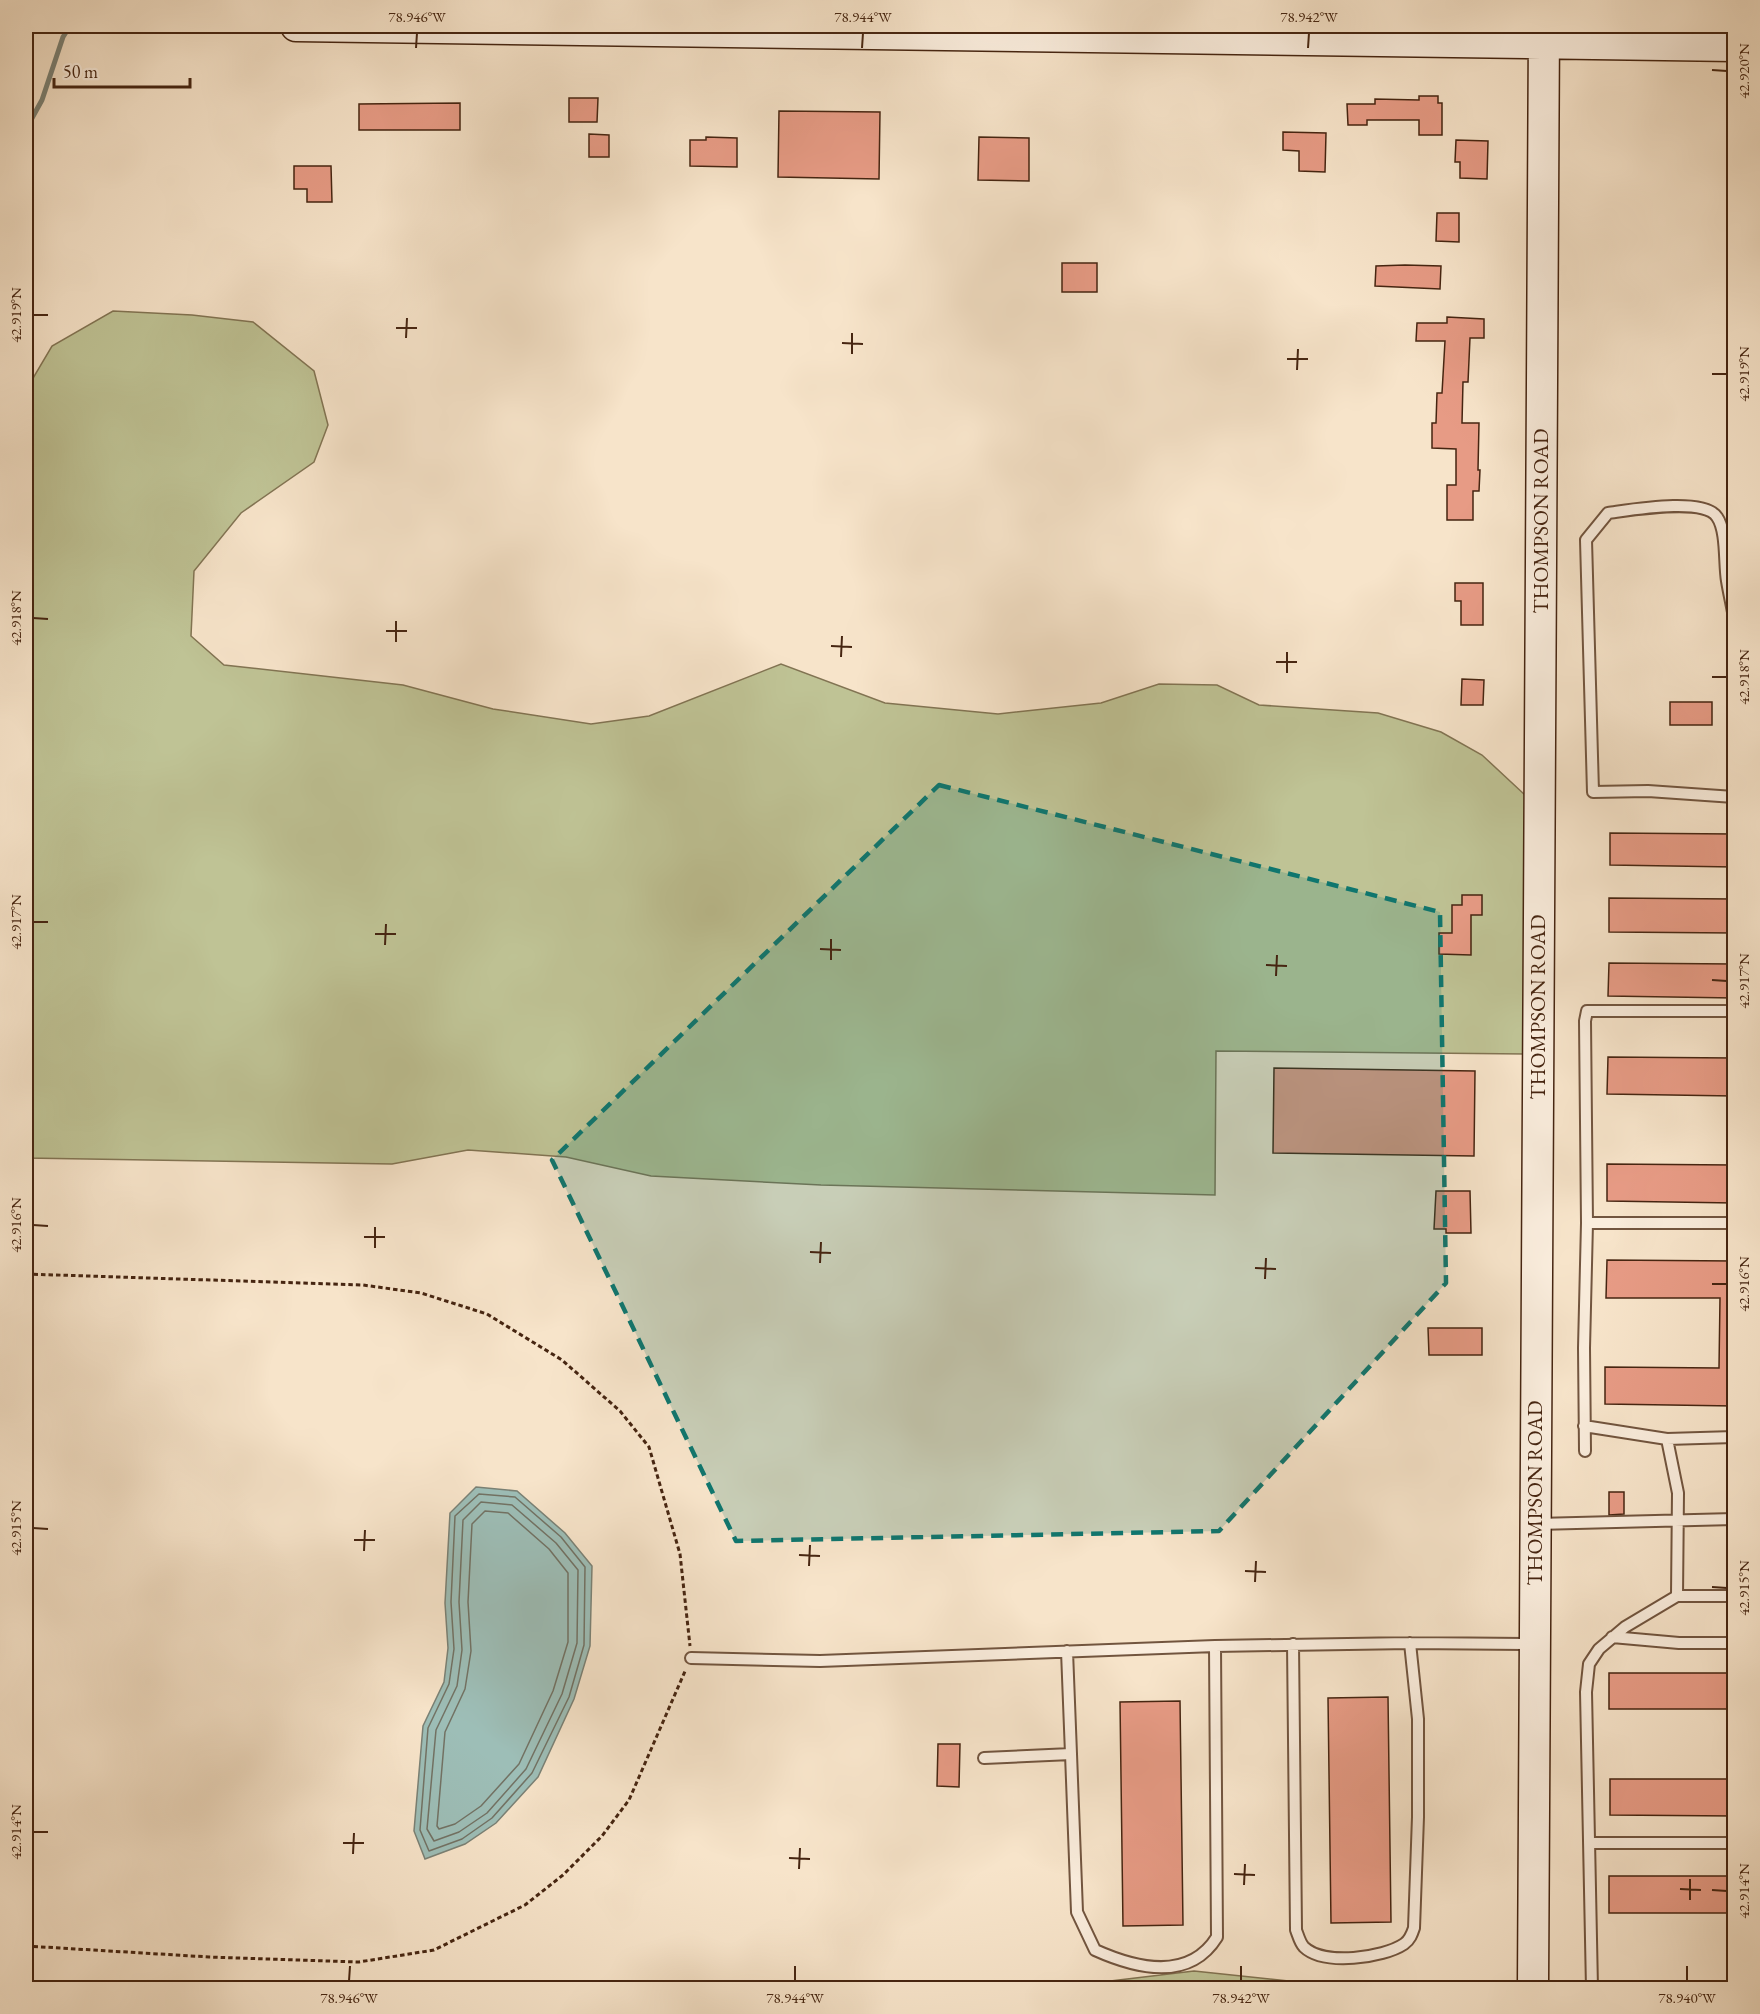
<svg xmlns="http://www.w3.org/2000/svg" width="1760" height="2014" viewBox="0 0 1760 2014" font-family="'EB Garamond',serif">
	<style>
		.green { fill: #bfc395; stroke: #827453; stroke-width: 1.5 }
		.water { fill: #9dbeb7; stroke: #7a8175; stroke-width: 1.5 }
		.lines { fill: none; stroke-linecap: round; stroke-linejoin: round }
		.shore { stroke: #727264; stroke-width: 1.5 }
		.stream { stroke: #7a8175; stroke-width: 5 }
		.building { fill: #e79b85; stroke: #462511; stroke-width: 1.5 }
		.lane-casing { stroke: #72553f; stroke-width: 14 }
		.secondary-casing { stroke: #462511; stroke-width: 33 }
		.path { stroke: #462511; stroke-width: 3; stroke-dasharray: 4.5 3; stroke-linecap: butt }
		.lane { stroke: #faeddd; stroke-width: 10 }
		.secondary { stroke: #faeddd; stroke-width: 30 }
		.marked { fill: #0f766e; fill-opacity: 0.2; stroke: #0f766e; stroke-width: 4.5; stroke-dasharray: 12 8; stroke-linejoin: round }
		.ticks { fill: none; stroke: #462511; stroke-width: 2 }
		.labels { text-anchor: middle; dominant-baseline: central; stroke-width: 4.5; stroke-linejoin: round; paint-order: stroke }
		.street-label { font-size: 21px; fill: #462511; stroke: #faeddd }
		.neatline { fill: none; stroke: #462511; stroke-width: 2 }
		.ticks-label { font-size: 15px; text-anchor: middle; fill: #462511 }
	</style>
	<rect width="100%" height="100%" fill="#f7e4ca"/>
	<filter id="stains"><feTurbulence type="fractalNoise" baseFrequency=".00333" numOctaves="4"/><feColorMatrix values="0 0 0 0 .2 0 0 0 0 .09 0 0 0 0 .02 0 0 0 .5 -.17"/></filter>
	<radialGradient id="worn" r=".72"><stop offset=".6" stop-color="#630" stop-opacity="0"/><stop offset="1" stop-color="#630" stop-opacity=".3"/></radialGradient>
	<path class="green" d="M113 311 192 315 253 322 314 371 328 425 314 462 241 513 194 571 191 636 224 665 403 685 493 709 591 724 649 716 781 664 885 703 998 714 1101 703 1159 684 1217 685 1259 705 1378 713 1441 732 1482 755 1525 795 1526 1054 1216 1051 1215 1195 821 1185 651 1176 566 1157 468 1150 392 1164 26 1158V390L52 346Z
		M1194 1971 1354 1988H1091L1102 1982Z"/>
	<path class="water" d="M476 1487 517 1491 565 1533 592 1566 590 1646 574 1699 538 1777 496 1823 465 1844 425 1859 414 1831 423 1726 444 1682 448 1648 445 1603 450 1513Z"/>
	<g class="lines">
		<path class="shore" d="M479 1494 515 1497 561 1537 585 1567 584 1645 569 1697 532 1773 492 1818 462 1839 429 1851 420 1830 428 1728 449 1684 454 1649 451 1602 455 1516Z
			M481 1502 512 1505 556 1543 578 1570 577 1643 562 1694 526 1769 487 1813 459 1832 434 1841 427 1829 436 1730 457 1686 462 1650 459 1602 463 1520Z
			M485 1511 508 1513 549 1549 568 1573V1642L553 1691 519 1764 481 1806 455 1824 439 1829 437 1826 445 1732 465 1689 471 1651 468 1602 472 1524Z"/>
		<path class="stream" d="M26 129 42 100 63 37 70 26"/>
	</g>
	<path class="building" d="M1419 96H1438V103H1442V135H1419V120H1367V125H1348L1347 104H1375V99L1419 100Z
		M569 98H598L597 122H569Z
		M460 103V130H359V104Z
		M779 111 880 112 879 179 778 177Z
		M1283 132 1326 133 1325 172 1299 171V151L1283 150Z
		M589 134 609 135V157H589Z
		M706 137 737 138V167L690 166V140H706Z
		M979 137 1029 138V181L978 180Z
		M1456 140 1488 141 1487 179 1460 178V162H1455Z
		M294 166H331L332 202H307V189H294Z
		M1437 213H1459V242L1436 241Z
		M1062 263H1097V292H1062Z
		M1405 265 1441 266 1440 289 1375 286 1376 266Z
		M1447 317 1484 319V338H1470L1468 382H1463L1462 423H1479L1478 470H1480L1479 491H1473V520H1447V485H1456V449L1432 448V423H1436L1437 393H1442L1445 341H1416L1417 323H1447Z
		M1455 583H1483V625H1461V601H1455Z
		M1462 679 1484 680 1483 705H1461Z
		M1670 702H1712V725H1670Z
		M1610 833 1734 834V867L1610 865Z
		M1462 895H1482V915H1471V955L1439 954V933H1452V905H1462Z
		M1609 898 1734 899V933L1609 932Z
		M1609 963 1734 964V998L1608 996Z
		M1608 1057 1734 1058V1096L1607 1094Z
		M1274 1068 1475 1071 1474 1156 1273 1153Z
		M1607 1164 1734 1165V1203L1607 1201Z
		M1436 1191H1470L1471 1233H1446V1229H1434Z
		M1607 1260 1734 1261V1406L1605 1404V1367L1719 1368 1720 1298H1606Z
		M1428 1328H1482V1355H1429Z
		M1609 1492H1624V1514L1609 1515Z
		M1609 1673H1734V1709H1609Z
		M1388 1697 1391 1922 1331 1923 1328 1698Z
		M1180 1701 1183 1925 1123 1926 1120 1702Z
		M938 1744H960L959 1787 937 1786Z
		M1610 1779H1734V1816L1610 1815Z
		M1609 1876H1734V1913H1609Z"/>
	<g class="lines">
		<g class="lane-casing">
			<path id="lane" d="M1734 618C1732 606 1729 593 1727 581 1724 564 1727 531 1717 517 1704 497 1631 510 1608 513L1586 540 1593 792 1648 791 1734 797
				M1587 1223H1734
				M1584 1426 1667 1439 1734 1437
				M1667 1439 1678 1493 1677 1596
				M1585 1451 1584 1348 1587 1223 1585 1021 1587 1011H1734
				M1537 1524 1734 1519
				M1612 1637 1679 1643H1734
				M1293 1644 1296 1930C1298 1935 1300 1943 1304 1947 1324 1966 1383 1958 1404 1944 1410 1940 1412 1934 1414 1928L1418 1817V1719L1410 1643
				M691 1658 820 1661 1215 1646 1410 1643 1533 1644
				M1071 1754 1077 1912 1095 1950C1135 1968 1189 1982 1217 1937L1215 1646
				M984 1758 1071 1754 1067 1651
				M1589 1843H1734
				M1592 1988 1586 1692 1589 1664 1599 1649 1625 1627 1677 1596H1734"/>
		</g>
		<g class="secondary-casing">
			<path id="secondary" d="M296 26 1734 46
				M1533 1988 1544 26"/>
		</g>
		<path class="path" d="M26 1274 363 1285 421 1293 487 1314 562 1360 620 1411 649 1447 680 1554 690 1646
			M26 1946 209 1957 359 1962 434 1950 525 1905 563 1875 602 1836 629 1800 686 1669"/>
		<use href="#lane" class="lane"/>
		<use href="#secondary" class="secondary"/>
	</g>
	<path class="marked" d="M939 785 1440 912 1446 1283 1219 1531 736 1541 552 1160Z"/>
	<path class="ticks" d="M416 48 417 33M862 48 863 33M1308 48 1309 33M1712 70 1727 71M33 315H48M396 328H417M406 338 407 318M842 343 863 344M852 354V333M1287 359H1308M1297 370 1298 349M1712 374H1727M33 618 48 619M386 631H407M396 642V621M831 646 852 647M841 657 842 636M1276 662H1297M1287 673V652M1712 677H1727M33 922H48M375 934H396M385 945 386 924M820 949 841 950M831 960V939M1266 965 1287 966M1276 976 1277 955M1712 980 1727 981M33 1225 48 1226M364 1237H385M375 1248V1227M810 1252 831 1253M820 1263 821 1242M1255 1268 1276 1269M1265 1279 1266 1258M1712 1284H1727M33 1528 48 1529M354 1540H375M364 1551 365 1530M799 1555 820 1556M809 1566 810 1545M1245 1571 1266 1572M1255 1582 1256 1561M1712 1587 1727 1588M33 1832H48M343 1843H364M353 1854 354 1833M789 1858 810 1859M799 1869 800 1848M1234 1874 1255 1875M1244 1885 1245 1864M1680 1889 1701 1890M1712 1890 1727 1891M1690 1900V1879M349 1981 350 1966M795 1981V1966M1241 1981V1966M1687 1981V1966"/>
	<g class="labels">
		<g class="street-label">
			<text transform="translate(1540 521) rotate(-90)">THOMPSON ROAD</text>
			<text transform="translate(1537 1007) rotate(-90)">THOMPSON ROAD</text>
			<text transform="translate(1534 1493) rotate(-90)">THOMPSON ROAD</text>
		</g>
	</g>
	<rect width="1760" height="2014" fill="none" stroke="#f7e4ca" stroke-width="66"/>
	<path d="M54 78v9h136v-9" fill="none" stroke="#462511" stroke-width="3"/>
	<text x="63" y="78" font-size="18" fill="#462511" stroke="#faeddd" stroke-width="4.5" paint-order="stroke">50 m</text>
	<rect x="33" y="33" width="1694" height="1948" class="neatline"/>
	<g class="ticks-label">
		<text x="417" y="22">78.946°W</text>
		<text x="863" y="22">78.944°W</text>
		<text x="1309" y="22">78.942°W</text>
		<text transform="translate(1744 71) rotate(-90)" y="5">42.920°N</text>
		<text transform="translate(16 315) rotate(-90)" y="5">42.919°N</text>
		<text transform="translate(1744 374) rotate(-90)" y="5">42.919°N</text>
		<text transform="translate(16 618) rotate(-90)" y="5">42.918°N</text>
		<text transform="translate(1744 677) rotate(-90)" y="5">42.918°N</text>
		<text transform="translate(16 922) rotate(-90)" y="5">42.917°N</text>
		<text transform="translate(1744 981) rotate(-90)" y="5">42.917°N</text>
		<text transform="translate(16 1225) rotate(-90)" y="5">42.916°N</text>
		<text transform="translate(1744 1284) rotate(-90)" y="5">42.916°N</text>
		<text transform="translate(16 1528) rotate(-90)" y="5">42.915°N</text>
		<text transform="translate(1744 1588) rotate(-90)" y="5">42.915°N</text>
		<text transform="translate(16 1832) rotate(-90)" y="5">42.914°N</text>
		<text transform="translate(1744 1891) rotate(-90)" y="5">42.914°N</text>
		<text x="349" y="2003">78.946°W</text>
		<text x="795" y="2003">78.944°W</text>
		<text x="1241" y="2003">78.942°W</text>
		<text x="1687" y="2003">78.940°W</text>
	</g>
	<rect width="100%" height="100%" filter="url(#stains)"/>
	<rect width="100%" height="100%" fill="url(#worn)"/>
</svg>
